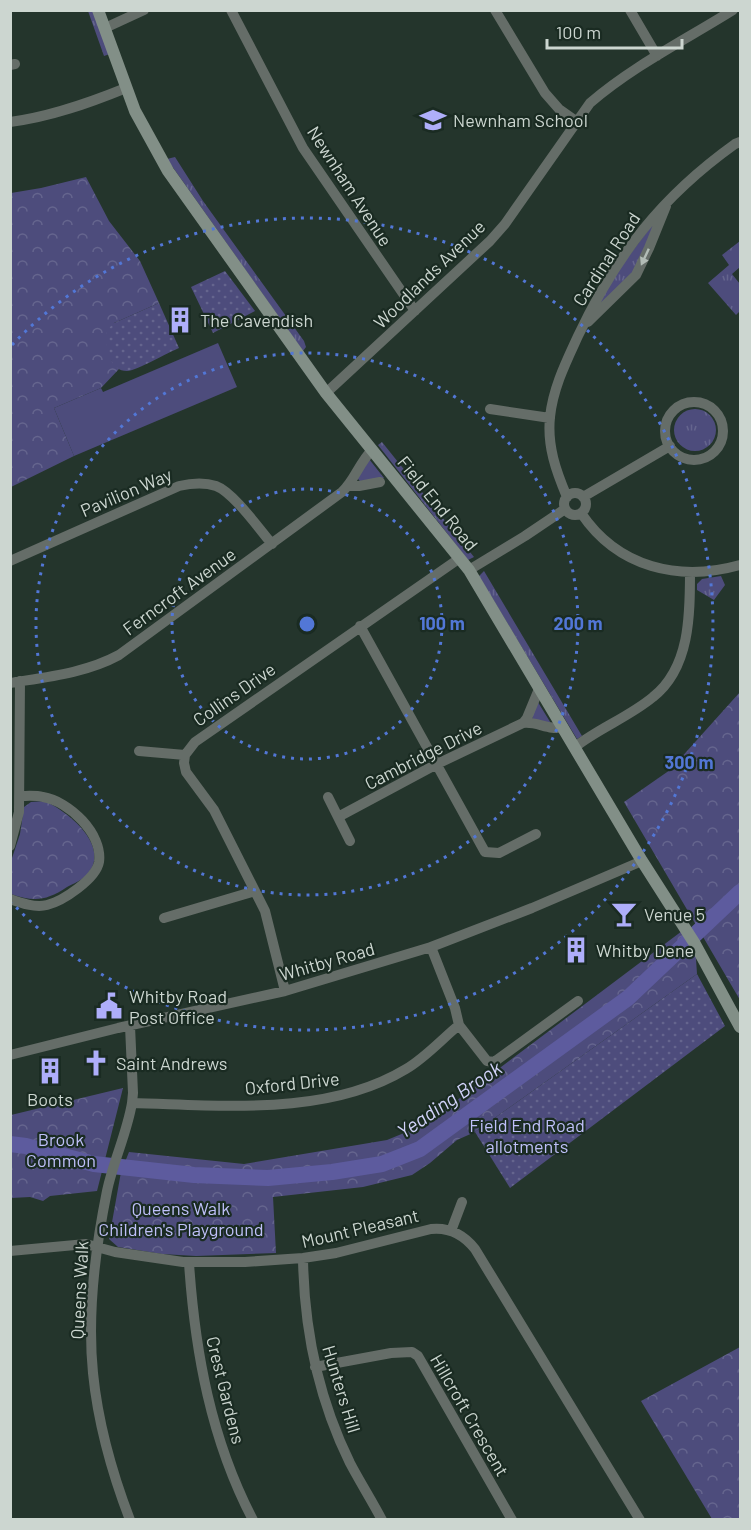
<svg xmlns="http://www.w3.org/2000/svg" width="751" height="1530" viewBox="0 0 751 1530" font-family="Barlow,sans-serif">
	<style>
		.grass { fill: url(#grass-tufts) }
		.park { fill: url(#park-crowns) }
		.garden { fill: url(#garden-dots) }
		.pitch { fill: #4d4c7c }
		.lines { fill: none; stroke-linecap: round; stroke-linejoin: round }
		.river { stroke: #5d5b9e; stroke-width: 16 }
		.street { stroke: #656d68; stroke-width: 10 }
		.secondary { stroke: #828f87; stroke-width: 12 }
		.oneway { fill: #b2bcb6 }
		.ring { fill: none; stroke: #5277d6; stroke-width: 3; stroke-dasharray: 3 6 }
		.labels { text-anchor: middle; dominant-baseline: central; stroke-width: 4.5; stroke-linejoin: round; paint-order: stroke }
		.poi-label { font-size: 18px; fill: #ccd6d0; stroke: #1a2b22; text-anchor: start }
		.street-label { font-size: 18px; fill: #ccd6d0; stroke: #1a2b22 }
		.park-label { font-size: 18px; fill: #bfc0f9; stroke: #1a2b22 }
		.water-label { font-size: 20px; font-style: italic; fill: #d2d3fa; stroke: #1a2b22 }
		.centre { fill: #5277d6; stroke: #1a2b22; stroke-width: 3 }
		.ring-label { font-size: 18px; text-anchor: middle; font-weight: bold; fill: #5277d6; stroke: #1a2b22; stroke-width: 4.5; stroke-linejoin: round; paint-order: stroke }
	</style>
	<defs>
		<pattern id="grass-tufts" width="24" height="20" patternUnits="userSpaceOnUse" patternTransform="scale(1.5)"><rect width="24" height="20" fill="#4d4c7c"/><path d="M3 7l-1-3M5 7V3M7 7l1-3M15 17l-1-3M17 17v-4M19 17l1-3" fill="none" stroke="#65658e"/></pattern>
		<pattern id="park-crowns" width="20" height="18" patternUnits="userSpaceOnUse" patternTransform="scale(1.5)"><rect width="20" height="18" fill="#4d4c7c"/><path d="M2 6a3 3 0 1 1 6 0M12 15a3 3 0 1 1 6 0" fill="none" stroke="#65658e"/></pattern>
		<pattern id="garden-dots" width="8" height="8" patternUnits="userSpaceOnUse" patternTransform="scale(1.5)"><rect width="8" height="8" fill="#4d4c7c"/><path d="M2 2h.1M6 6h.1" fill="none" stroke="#65658e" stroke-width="1.8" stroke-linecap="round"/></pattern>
	</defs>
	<rect width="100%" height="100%" fill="#24352c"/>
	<path class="grass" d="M88 11H93L110 54 104 56Z
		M175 157 203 201 304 341 306 347 303 351 167 159Z
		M656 220 635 271 602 303 598 300 603 290Z
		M740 241V267L732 274 740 284V311L736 315 708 283 729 265 722 255Z
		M674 430a21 21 0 1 1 42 0a21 21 0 1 1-42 0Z
		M382 442 474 557 468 560 378 445Z
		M369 459 384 478 360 481 357 478Z
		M484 571 582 736 577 739 479 576Z
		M721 576 725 585 714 600 697 590V584L702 579Z
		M536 699 552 725 532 719Z"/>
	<path class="park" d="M86 177 109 221 140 261 159 303 114 323 111 360 119 369 101 388 54 408 74 456 11 487V193L41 188Z
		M740 692V1000L624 802 670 770Z
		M45 801C68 812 112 846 87 875 82 880 73 884 67 887 46 901 34 902 11 894V861L20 834 24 807 31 802Z
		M686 928 695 944 697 974 475 1132 457 1140 430 1163 412 1175 363 1187 273 1197 276 1253 196 1256 162 1254 118 1247 109 1239 121 1172 129 1152 244 1164 387 1140 421 1126 448 1107Z
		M123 1088 97 1191 50 1196 43 1201 30 1197 11 1198V1115Z
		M740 1347V1519H712L641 1401Z"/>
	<path class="garden" d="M225 271 255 311 213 333 191 287Z
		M159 303 179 348C169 352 136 371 127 371 108 371 105 344 107 330L114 323Z
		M697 974 725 1026 510 1188 475 1132Z"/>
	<path class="pitch" d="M218 343 237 387 74 456 54 408 101 388 103 392Z"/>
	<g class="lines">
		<path class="river" d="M10 1144 26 1146 94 1164 194 1175 268 1178 332 1172 382 1164 420 1149 628 998 740 892"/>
		<path class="street" d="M231 10 303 148 415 311
			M495 10 545 93 559 109 576 121
			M630 10 657 56
			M105 28 144 10
			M10 65 15 64
			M10 122C50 117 89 103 126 88
			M588 322 636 275 649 248 666 206
			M326 393 490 241 505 224 590 103C633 66 685 40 733 10
			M665 431a29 29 0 1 1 58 0a29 29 0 1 1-58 0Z
			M490 409 550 418
			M349 486H359L380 482
			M564 504a11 11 0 1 1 22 0a11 11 0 1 1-22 0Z
			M567 497C556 471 547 446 550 417 553 388 566 362 578 336 617 254 661 197 735 144L740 142
			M583 497 670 446
			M581 513C618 568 679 582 740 565
			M10 561 179 486C192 483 204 482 216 486 233 492 260 530 272 544
			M469 570 525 536 565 509
			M360 626 485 852 499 853 536 834
			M10 683C47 677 86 673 119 655L342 492C355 480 359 463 372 450
			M523 723C537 721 549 731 563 727
			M575 747C599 728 629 717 653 697 690 668 690 615 690 572
			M139 751 185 755
			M328 797 350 841
			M338 817 435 765 523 723 527 718 539 689
			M10 846 19 812 20 681
			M10 899C21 903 35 908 47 905 63 901 96 879 99 862 103 834 69 801 43 797 35 795 27 796 20 796
			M164 918 255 891
			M285 991 265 911 214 810 186 772 184 763 185 755 195 742 460 558
			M459 1025 487 1061 494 1062 578 1001
			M10 1055 118 1028 285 991 431 947 532 908 642 861
			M132 1103C220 1105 327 1117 406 1069 425 1058 442 1039 459 1025L455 1008 431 947
			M451 1231 462 1202
			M10 1251 86 1244 115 1252 183 1262H245L303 1258 336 1253 431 1229C450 1227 464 1235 475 1249L640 1520
			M303 1258C304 1329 319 1400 350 1463 360 1482 372 1501 382 1520
			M189 1263C195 1352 211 1440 253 1520
			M315 1367 391 1353 412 1352 418 1356 512 1520
			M130 1520C112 1473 98 1423 93 1373 87 1313 95 1250 107 1191 113 1162 127 1133 132 1103L133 1093 130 1026"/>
		<path class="secondary" d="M98 10 135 111 168 171 326 393 469 570 642 861 695 944 740 1027"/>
	</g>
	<defs><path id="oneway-solid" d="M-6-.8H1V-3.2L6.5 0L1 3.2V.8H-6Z" transform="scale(1.5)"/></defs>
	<use class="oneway" href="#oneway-solid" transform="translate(645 257) rotate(115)"/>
	<g class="ring">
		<circle cx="307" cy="624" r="135"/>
		<circle cx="307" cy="624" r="271"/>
		<path d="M12 345A406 406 0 1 1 12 903"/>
	</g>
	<defs>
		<g id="school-bare" transform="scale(2.07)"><path d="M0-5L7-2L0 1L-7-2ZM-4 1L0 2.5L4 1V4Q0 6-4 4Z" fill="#aeaefa" stroke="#1a2b22" stroke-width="2.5" paint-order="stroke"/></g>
		<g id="building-bare" transform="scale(2.07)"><path d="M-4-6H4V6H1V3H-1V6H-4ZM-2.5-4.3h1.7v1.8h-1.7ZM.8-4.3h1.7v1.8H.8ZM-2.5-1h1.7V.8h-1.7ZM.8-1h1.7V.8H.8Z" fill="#aeaefa" stroke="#1a2b22" stroke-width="2.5" paint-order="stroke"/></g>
		<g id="bar-bare" transform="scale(2.07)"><path d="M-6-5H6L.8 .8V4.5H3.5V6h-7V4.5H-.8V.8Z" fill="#aeaefa" stroke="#1a2b22" stroke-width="2.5" paint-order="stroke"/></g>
		<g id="civic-bare" transform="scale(2.07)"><path d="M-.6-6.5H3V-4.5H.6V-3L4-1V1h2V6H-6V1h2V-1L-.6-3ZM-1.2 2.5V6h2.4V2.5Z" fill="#aeaefa" stroke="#1a2b22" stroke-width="2.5" paint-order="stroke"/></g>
		<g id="church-bare" transform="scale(2.07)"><path d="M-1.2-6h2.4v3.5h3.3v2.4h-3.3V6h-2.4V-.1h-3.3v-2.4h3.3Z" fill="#aeaefa" stroke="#1a2b22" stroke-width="2.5" paint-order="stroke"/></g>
	</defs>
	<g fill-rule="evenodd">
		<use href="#school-bare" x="433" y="120"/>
		<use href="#building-bare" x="180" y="320"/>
		<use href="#bar-bare" x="624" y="914"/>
		<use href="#building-bare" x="576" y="950"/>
		<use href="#civic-bare" x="109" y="1006"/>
		<use href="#church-bare" x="96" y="1063"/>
		<use href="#building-bare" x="50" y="1071"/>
	</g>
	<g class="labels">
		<g class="poi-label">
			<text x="453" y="120">Newnham School</text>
			<text x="200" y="320">The Cavendish</text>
			<text x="644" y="914">Venue 5</text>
			<text x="596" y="950">Whitby Dene</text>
			<text x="129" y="996">Whitby Road<tspan x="129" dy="21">Post Office</tspan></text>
			<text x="116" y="1063">Saint Andrews</text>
			<text x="50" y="1099" text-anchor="middle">Boots</text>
		</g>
		<g class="street-label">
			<text transform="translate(350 186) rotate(57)">Newnham Avenue</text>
			<text transform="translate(606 259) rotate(-57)">Cardinal Road</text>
			<text transform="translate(429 274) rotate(-44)">Woodlands Avenue</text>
			<text transform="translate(126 492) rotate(-23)">Pavilion Way</text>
			<text transform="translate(438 503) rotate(51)">Field End Road</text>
			<text transform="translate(179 591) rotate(-36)">Ferncroft Avenue</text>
			<text transform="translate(234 694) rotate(-35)">Collins Drive</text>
			<text transform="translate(423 755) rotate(-27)">Cambridge Drive</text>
			<text transform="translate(327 961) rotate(-16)">Whitby Road</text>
			<text transform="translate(292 1083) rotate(-6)">Oxford Drive</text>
			<text transform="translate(360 1228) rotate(-13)">Mount Pleasant</text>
			<text transform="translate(79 1290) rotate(-87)">Queens Walk</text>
			<text transform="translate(342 1389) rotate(73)">Hunters Hill</text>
			<text transform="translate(226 1390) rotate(76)">Crest Gardens</text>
			<text transform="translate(470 1415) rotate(60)">Hillcroft Crescent</text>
		</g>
		<g class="park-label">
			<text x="527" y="1125">Field End Road<tspan x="527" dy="21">allotments</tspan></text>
			<text x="61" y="1139">Brook<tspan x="61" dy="21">Common</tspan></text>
			<text x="181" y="1208">Queens Walk<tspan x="181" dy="21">Children's Playground</tspan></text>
		</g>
		<g class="water-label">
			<text transform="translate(449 1099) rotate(-34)">Yeading Brook</text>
		</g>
	</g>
	<circle cx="307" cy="624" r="9" class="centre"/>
	<g class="ring-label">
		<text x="442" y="630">100 m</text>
		<text x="578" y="630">200 m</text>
		<text x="689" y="769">300 m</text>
	</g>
	<rect width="751" height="1530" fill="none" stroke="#ccd6d0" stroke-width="24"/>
	<path d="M547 39v9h135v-9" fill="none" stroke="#ccd6d0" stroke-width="3"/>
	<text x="556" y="39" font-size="18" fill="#ccd6d0" stroke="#1a2b22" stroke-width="4.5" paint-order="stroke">100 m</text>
</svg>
